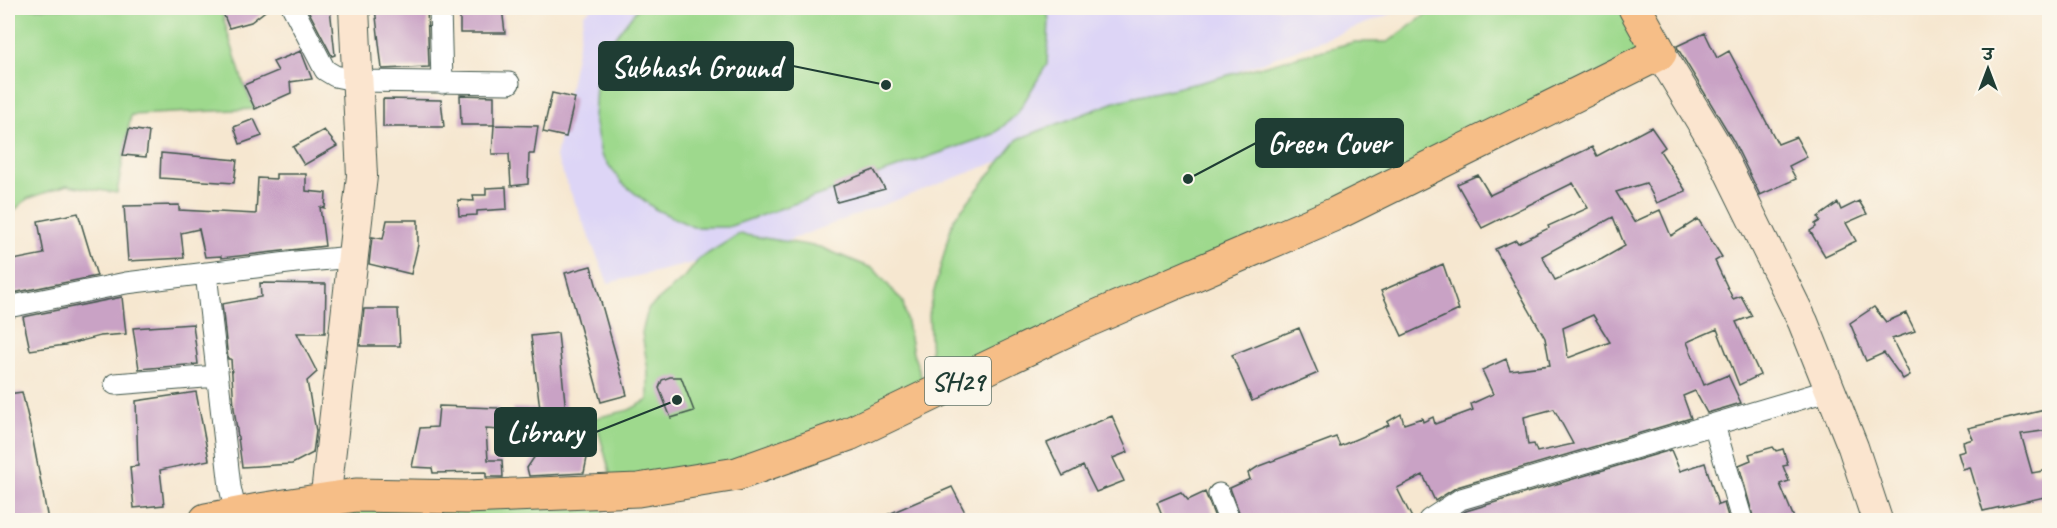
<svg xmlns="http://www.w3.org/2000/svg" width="2057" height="528" viewBox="0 0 2057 528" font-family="Caveat,'Playpen Sans Deva',sans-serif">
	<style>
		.built { fill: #ddd5f6 }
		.green { fill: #9ed98d; stroke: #5e8b60; stroke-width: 1.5 }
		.building { fill: #c9a2c5; fill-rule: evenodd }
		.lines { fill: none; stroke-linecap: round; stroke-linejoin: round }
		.street-casing { stroke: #3f564b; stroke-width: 23 }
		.secondary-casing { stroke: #3f564b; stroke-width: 32 }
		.primary-casing { stroke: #3f564b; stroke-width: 35 }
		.street { stroke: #fff; stroke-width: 21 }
		.secondary { stroke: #fbe5cf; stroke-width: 30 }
		.primary { stroke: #f6be87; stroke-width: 33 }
		.labels { text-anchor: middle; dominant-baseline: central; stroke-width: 4.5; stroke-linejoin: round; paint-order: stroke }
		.shield { fill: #fbf7ec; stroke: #61756b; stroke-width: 1.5 }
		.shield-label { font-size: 27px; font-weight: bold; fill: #1f3d34 }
		.leader { fill: none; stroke: #1f3d34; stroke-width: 2 }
		.callout-dot { fill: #1f3d34; stroke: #fbf7ec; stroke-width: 2 }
		.callout { fill: #1f3d34; stroke: #1f3d34; stroke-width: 2 }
		.callout-label { font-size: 30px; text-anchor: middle; font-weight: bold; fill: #fff }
	</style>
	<rect width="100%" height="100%" fill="#fbf7ec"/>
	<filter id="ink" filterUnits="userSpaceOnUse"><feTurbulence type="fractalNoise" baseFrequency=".0167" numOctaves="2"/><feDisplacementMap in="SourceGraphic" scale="12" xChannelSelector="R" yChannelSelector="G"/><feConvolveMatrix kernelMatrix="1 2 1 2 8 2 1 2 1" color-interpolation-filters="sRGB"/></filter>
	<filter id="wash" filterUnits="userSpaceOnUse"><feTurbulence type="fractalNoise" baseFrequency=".008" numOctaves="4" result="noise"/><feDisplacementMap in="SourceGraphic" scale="24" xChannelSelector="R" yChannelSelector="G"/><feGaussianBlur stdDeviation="1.35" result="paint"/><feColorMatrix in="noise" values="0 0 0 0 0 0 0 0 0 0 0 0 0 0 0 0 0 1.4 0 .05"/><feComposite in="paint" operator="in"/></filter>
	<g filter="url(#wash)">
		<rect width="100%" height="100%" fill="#f6e7d0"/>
		<path class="built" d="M592 8H1407L787 241 608 283 556 157 584 14Z"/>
		<path class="green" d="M8 8H220L244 85 255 109 131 115 117 193 67 185 27 199 8 216Z
			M638 8H1046L1049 19 1047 64 1017 114 994 134 728 227H693L655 209 622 183 601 155 594 119 596 85 609 44Z
			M1435 8H1635L1660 53 941 390 931 360 929 310 953 220 1018 139 1118 101 1202 82 1354 42H1388Z
			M739 234 820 247 874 269 903 302 913 353 928 396 849 434 615 491 595 418 629 410 648 400V370L642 333 648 309 685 277 699 259Z
			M595 492 607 520H323L326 499Z"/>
		<g id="blocks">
			<path class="building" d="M221 8H269L251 22 229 28Z
				M307 8H330L335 55 332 56Z
				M375 8H427L429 67 382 69Z
				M460 8H502L505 33H460Z
				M1705 33 1717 58 1729 51 1778 144 1796 137 1807 157 1789 166 1796 179 1760 195 1733 140 1678 49 1677 46Z
				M301 51 312 79 290 82 291 93 255 109 244 85 278 71 273 62Z
				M552 93 575 98 566 137 543 132Z
				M460 95 494 96V125H461Z
				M383 99 441 100 444 127H383Z
				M254 119 262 136 240 144 234 127Z
				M494 125 538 126 534 154H529L528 184 511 186 509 154H492Z
				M1651 127 1665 147 1660 151 1686 191 1657 203 1646 183 1616 192 1634 222 1660 210 1671 236 1698 219 1722 257 1715 261 1733 299 1741 296 1752 316 1736 322 1760 375 1739 385 1717 329 1687 342 1704 385 1728 375 1741 403 1707 413 1695 391 1683 396 1691 418 1457 487 1435 501 1423 475 1397 488 1413 520H1242L1230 488 1250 479 1248 473 1259 466 1336 437 1340 446 1389 425 1387 422 1401 414 1404 424 1422 418 1423 422 1433 417 1435 424 1473 410 1471 404 1493 394 1482 370 1506 359 1510 370 1550 365 1545 338 1495 249 1516 240 1518 243 1549 228 1548 226 1588 208 1573 183 1482 228 1457 184 1478 175 1490 195 1592 147 1597 156ZM1613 217 1625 246 1602 259 1555 280 1542 256ZM1593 315 1610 342 1568 358 1563 328ZM1554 409 1573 444 1537 452 1534 444 1528 445 1524 417Z
				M129 129 149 132 146 157 123 155Z
				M324 130 337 146 304 165 293 147Z
				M161 153 237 160 234 183 160 178Z
				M874 170 885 189 837 202 833 186Z
				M276 174H306V191L326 193 325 208 320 207 325 246 221 258V256L205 257 199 229 181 233 184 258 128 261 124 206 179 205V210L256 214 258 178 276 179Z
				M506 187 507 209 477 211V215L459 216 458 200 474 201 473 195H486V188Z
				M1859 201 1867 214 1846 223 1856 241 1825 256 1810 231 1816 227 1815 224 1820 221 1818 217 1838 203 1841 210Z
				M78 213 97 276 8 294V261L44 254 38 221Z
				M387 220H418V245L411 274 369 264 372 237 383 239Z
				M1443 264 1459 310 1402 336 1381 291Z
				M591 266 627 395 601 402 565 273Z
				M260 283 326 284 325 333H297L317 372 307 381 316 431 313 453 292 464 242 467 234 408 231 359H228L222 304 261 297Z
				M122 297 126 334 100 336 65 345 30 350 23 317Z
				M1874 307 1886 322 1906 313 1915 331 1892 339 1910 375 1903 379 1884 353 1866 361 1850 323Z
				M364 309H398L400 346H360Z
				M193 324 198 364 139 369 133 328Z
				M1299 328 1318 373 1252 401 1232 355Z
				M558 333 566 412 553 413 549 441 590 443 584 473 529 476 527 468 543 444 542 433 519 431 513 408 540 409 531 336Z
				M670 377H681L694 411 671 418 659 388 662 380Z
				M22 392 31 430 48 520H8V394Z
				M196 392 209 460 160 470 164 505 134 508 130 467 138 466 136 401Z
				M439 406 498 408 500 430 486 429 488 460H502L503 477H486V472L433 473 432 468 412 467 420 428 437 427Z
				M2049 409V430L2021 434 2032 473 2049 470V496L1983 511 1970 467 1963 469 1958 453 1965 451 1963 442 1973 439 1968 428Z
				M1112 416 1128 452 1113 458 1124 481 1096 492 1083 466 1063 476 1047 443Z
				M1773 447 1776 451 1783 449 1788 465 1783 466 1789 481 1780 484 1794 518 1785 520H1754L1739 465 1751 460 1749 454Z
				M1671 450 1680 471 1705 463 1718 505 1724 503 1729 520H1451L1466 511Z
				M952 487 969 520H875Z
				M1181 492 1188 500 1205 492 1216 520H1164L1157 502Z"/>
		</g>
	</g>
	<g filter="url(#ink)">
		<use href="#blocks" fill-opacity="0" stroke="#3f564b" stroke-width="1.5"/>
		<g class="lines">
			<g class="street-casing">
				<path id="street" d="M293 8 325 70 335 76 359 81 509 83
					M440 8 442 83
					M206 273 230 487 236 514
					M8 307 126 283 296 262 353 257
					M115 384 217 376
					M1714 425 1742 520
					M1219 494 1229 520
					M1429 520 1461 499 1830 390"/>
			</g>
			<g class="secondary-casing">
				<path id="secondary" d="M1660 53 1718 149 1803 322 1853 447 1877 520
					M323 520 362 176 354 8"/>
			</g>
			<g class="primary-casing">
				<path id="primary" d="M206 520 259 510 356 495 466 497 638 490 737 474 849 434 1077 325 1335 214 1660 53 1635 8"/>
			</g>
			<use href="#street" class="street"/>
			<use href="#secondary" class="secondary"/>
			<use href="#primary" class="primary"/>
		</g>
	</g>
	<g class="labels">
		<rect class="shield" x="925" y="357" width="66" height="48" rx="4.5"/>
		<g class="shield-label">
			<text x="958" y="381">SH29</text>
		</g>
	</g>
	<path class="leader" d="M886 85L793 66M1188 179L1256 143M677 400L596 432"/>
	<g class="callout-dot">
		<circle cx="886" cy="85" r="6"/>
		<circle cx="1188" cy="179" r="6"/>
		<circle cx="677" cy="400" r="6"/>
	</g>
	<g class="callout">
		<rect x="599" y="42" width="194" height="48" rx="6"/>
		<rect x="1256" y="119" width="147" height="48" rx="6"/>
		<rect x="495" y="408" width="101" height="48" rx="6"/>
	</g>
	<g class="callout-label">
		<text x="696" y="77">Subhash Ground</text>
		<text x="1329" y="153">Green Cover</text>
		<text x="545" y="442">Library</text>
	</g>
	<rect width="2057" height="528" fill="none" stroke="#fbf7ec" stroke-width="30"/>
	<g transform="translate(1988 69)" stroke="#fbf7ec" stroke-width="4.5" paint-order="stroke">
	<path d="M0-4.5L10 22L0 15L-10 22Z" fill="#1f3d34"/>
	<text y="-9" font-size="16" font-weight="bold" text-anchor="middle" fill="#1f3d34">उ</text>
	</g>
</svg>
